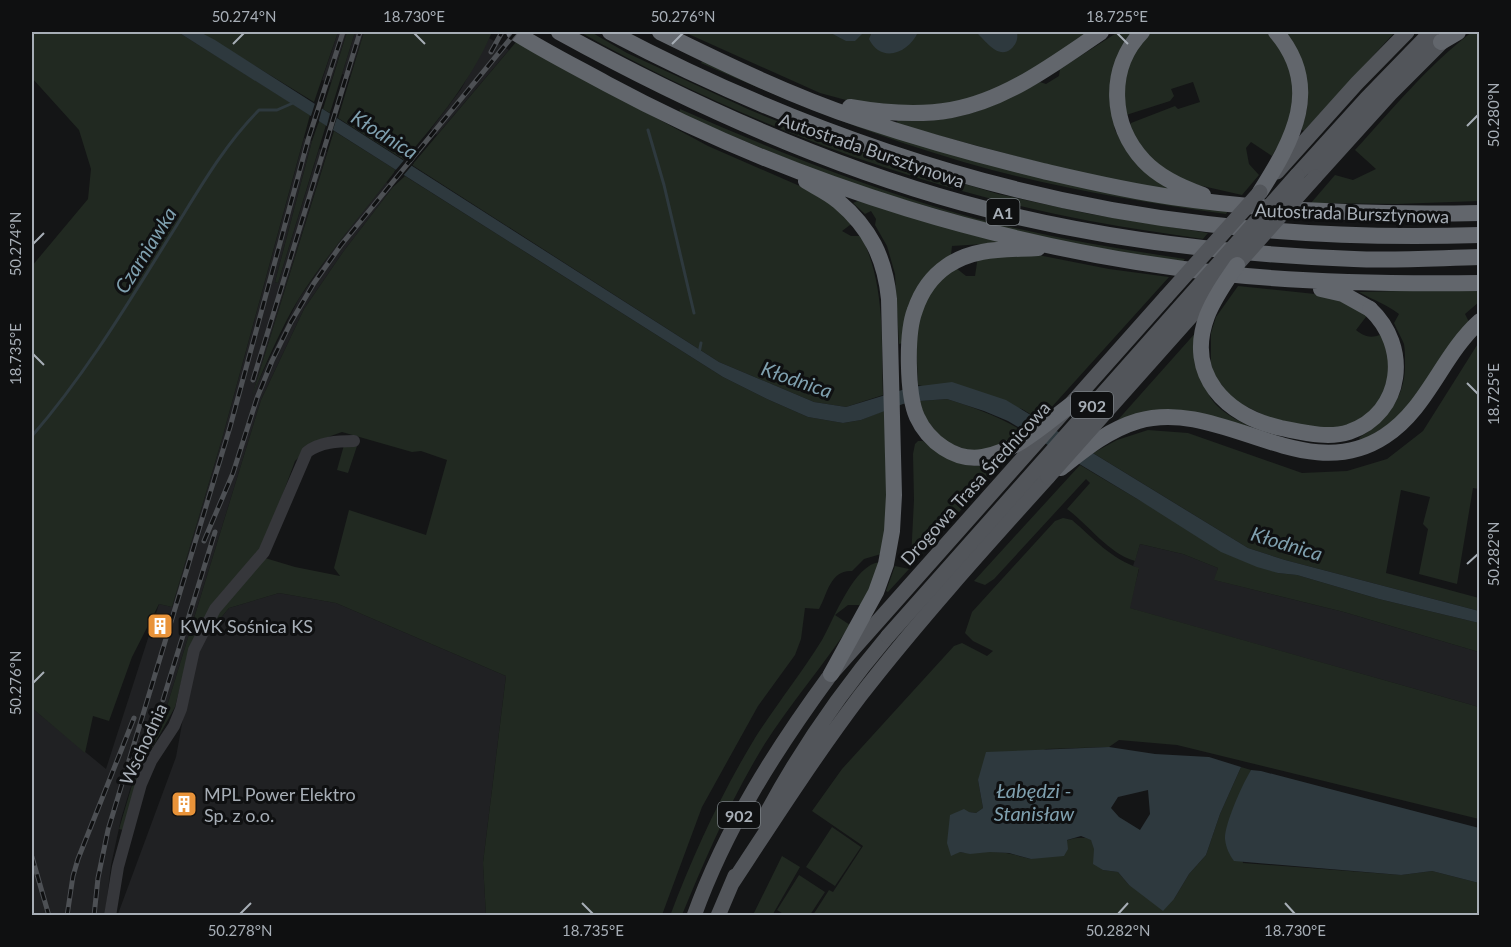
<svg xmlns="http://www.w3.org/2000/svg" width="1511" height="947" viewBox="0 0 1511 947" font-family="Lato,sans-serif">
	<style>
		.built { fill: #202123 }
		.green { fill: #212921 }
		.water { fill: #2e393e; fill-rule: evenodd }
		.pier { fill: #141516 }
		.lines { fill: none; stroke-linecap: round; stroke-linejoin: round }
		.stream { stroke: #2e393e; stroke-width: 3 }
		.minor { stroke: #36373b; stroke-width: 12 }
		.major { stroke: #52555a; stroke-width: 15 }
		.highway { stroke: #62666c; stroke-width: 16 }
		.rail-casing { stroke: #4d5054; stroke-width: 5 }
		.rail { stroke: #0f1011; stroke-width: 3; stroke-dasharray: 9; stroke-linecap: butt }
		.major-bridge { stroke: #52555a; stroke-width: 15 }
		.highway-bridge { stroke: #62666c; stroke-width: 16 }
		.ticks { fill: none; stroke: #a7aeb6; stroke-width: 2 }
		.labels { text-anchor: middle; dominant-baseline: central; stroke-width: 6; stroke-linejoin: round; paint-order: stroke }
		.shield { fill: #0f1011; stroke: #797f84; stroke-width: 1.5 }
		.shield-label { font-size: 16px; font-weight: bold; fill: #a7aeb6 }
		.street-label { font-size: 18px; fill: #a7aeb6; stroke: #0f1011 }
		.poi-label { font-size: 18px; fill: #a7aeb6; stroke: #0f1011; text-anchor: start }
		.water-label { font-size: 20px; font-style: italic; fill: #7fa0af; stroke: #0f1011 }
		.neatline { fill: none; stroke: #a7aeb6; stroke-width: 2 }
		.ticks-label { font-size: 15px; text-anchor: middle; fill: #a7aeb6 }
	</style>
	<rect width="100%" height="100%" fill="#141516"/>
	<path class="built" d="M338 32H347L331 82 322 80Z
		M355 32H364L350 76 342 74Z
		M489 38 509 50 437 135 431 129 461 89Z
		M304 138 312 141 275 282 278 283 319 149 327 152 254 390 298 300 334 248 386 182 393 187 343 252 304 309 261 400 167 706 156 704 121 819 111 865 105 915H32V708L106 769 159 604 172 607 222 439Z
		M1140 544 1183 554 1218 568 1215 580 1344 612 1479 652V707L1129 608 1139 569 1133 566Z
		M279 593 336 603 506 676 483 863 486 915 118 914 176 757 192 669 204 638 229 608Z"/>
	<path class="green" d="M33 32H178L310 115 222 439 172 607 159 604 132 657 109 721 93 716 85 753 32 708V266L88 199 91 169 79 130 32 78V34Z
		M200 32H338L314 102Z
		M347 32H355L330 113 323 109Z
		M364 32H492C472 79 438 121 404 160L338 118Z
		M580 32H591L627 53 750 110 814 136 875 157 998 194 1090 214 1208 233 1203 239C1165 233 1127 228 1090 221 911 187 738 121 580 32Z
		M684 32H1093L1010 84 949 105 903 108 857 103 820 93Z
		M1118 32H1132L1118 56 1110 103 1115 130 1125 149 1169 186 1165 190 1075 172 896 124 898 120C910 120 923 121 935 120 974 117 1006 101 1040 82L1046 84 1059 76 1060 69Z
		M1150 32H1268L1283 47 1296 87 1291 122 1272 156 1251 142 1246 148 1249 164 1259 175 1242 195 1185 182 1150 160 1129 129 1131 123 1175 106 1178 109 1200 102 1193 82 1171 89 1174 96 1170 101 1123 116 1120 101 1131 56Z
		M1284 32H1395L1304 131 1301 129C1315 95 1307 60 1284 32Z
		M1472 32H1479V201L1397 204 1311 203 1335 175 1353 180 1376 169 1355 150C1392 110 1428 65 1472 32Z
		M516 42 708 146 818 194 854 222 842 231 851 236H861C886 285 881 342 883 395L846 407 814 402 719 362 412 165Z
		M702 61 857 124 1229 209 1226 214C1147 203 1069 190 992 170 892 143 796 105 701 63Z
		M680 109C764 146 848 180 936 207 1017 232 1101 246 1185 259L1181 264 1021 233 846 183 679 114Z
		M319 121 326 125 278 283 275 282 312 141Z
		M334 131 396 170C363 213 327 254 298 300 280 330 266 364 252 396Z
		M405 176 723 377 767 399 808 417 843 423 861 420 885 410 887 519 881 554 864 559 852 571C830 570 828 593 819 609L805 608 801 639 795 655 758 706 702 807 662 915H486L483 863 506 676 336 603 279 593 229 608 204 638 219 608 265 558 295 567 340 576 334 568 349 510 426 535 447 460 421 451 412 452 342 432 314 442 295 461 271 526 256 556 190 647 175 707 141 768 126 824 123 830 119 829 156 704 167 706 261 400 304 309 343 252 393 187Z
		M860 200 1000 240 999 243 952 246 951 255 903 343 899 344 895 274 887 246 875 225 876 219 871 211 865 214 853 203Z
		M1038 255 1109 269 1169 277 1040 420 1022 409 918 385C917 351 911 310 938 283 943 277 950 273 956 268L966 276H975L978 256Z
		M1238 286 1315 294 1340 300 1369 313 1356 330C1366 338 1372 338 1383 334L1393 365 1383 399 1358 423 1326 431 1272 419 1233 400 1214 375 1211 363V333L1216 317Z
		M1480 289 1479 302 1465 314 1469 322 1428 382 1397 419 1362 441 1359 438C1387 420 1406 397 1405 363 1405 357 1405 350 1404 344 1401 337 1397 330 1394 323L1399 314C1386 304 1373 300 1359 292Z
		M1198 330C1201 345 1202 377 1207 391 1215 411 1240 422 1258 430L1185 413 1116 422Z
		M1479 342V489L1473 488 1457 584 1419 574 1428 529 1423 524 1430 497 1401 490 1386 573 1479 598V611L1285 560 1248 548 1093 453 1117 440 1148 430 1188 433 1302 473 1347 471 1387 459 1423 431Z
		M947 399C975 408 1001 417 1026 433L1009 444 973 452 943 441 924 416 920 401Z
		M918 441H923C950 463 969 472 1004 461L916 561 911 559 914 500 913 454 915 444Z
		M352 444 357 446 348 473 337 470 344 445Z
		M1080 465 1139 500 1278 573 1297 575 1379 599 1479 623V652L1344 612 1214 580 1218 568 1183 554 1140 544 1135 561C1108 553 1090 526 1067 509L1090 483 1086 479 994 579 985 585 974 581Z
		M1063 518 1072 520C1093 538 1111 559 1139 568L1130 608 1479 707V819L1177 745 1119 740 1109 747 1046 749 978 780 983 808 976 813 969 812 960 852C972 855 981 851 993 852 1007 852 1019 856 1031 859 1050 849 1069 833 1091 839L1103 870 1118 872 1129 885 1174 899 1189 874 1206 855 1220 814 1241 767 1251 770 1234 807 1243 863 1401 875 1432 871 1479 883V915H813L829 890 833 892 863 846 812 811 842 769 954 646 962 643 987 656 993 651 973 641 965 633 972 612 1055 521Z
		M880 562 873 583 861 605H848L835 615 850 625C823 666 790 704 764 745 731 799 706 857 682 915L670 916C693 855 721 794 755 738 776 705 801 674 822 640 834 619 854 564 880 562Z
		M895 566 909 569 888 592 886 591Z
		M832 827 861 847 835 886 806 867Z
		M782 856 800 867 773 914 774 915H753Z
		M799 875 825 892 810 915H785L777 910Z"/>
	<path class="water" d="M178 32H200L215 40 719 362 814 402 846 407 912 387 952 382 1006 400 1248 548 1285 560 1479 611V623L1379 599 1297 575 1278 573 1257 567 1221 552 1139 500 1008 421 984 411 947 399 920 401 903 404 861 420 843 423 808 417 767 399 723 377Z
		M829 32H864L855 41H846Z
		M872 32H918C909 53 881 64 869 39Z
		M976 32H1017C1018 38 1017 44 1011 49 998 60 985 40 976 32Z
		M1109 747 1155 754 1209 757 1241 767 1220 814 1206 855 1189 874 1174 899 1163 911 1129 885 1118 872 1103 870 1093 864 1094 849 1091 840 1081 836 1067 840 1068 849 1064 856 1031 859 1009 853 990 852 970 854 960 852 951 856 947 843 950 815 964 809 969 812 976 813 983 808 978 780 986 752ZM1148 790 1150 814 1140 830 1119 817 1111 808 1118 797Z
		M1251 770 1261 771 1479 828V883L1432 871 1401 875 1234 861C1229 854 1226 848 1225 839 1224 825 1243 783 1251 770Z"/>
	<path class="pier" d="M316 100 323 105 318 124 310 119Z
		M331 110 338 114 332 133 326 129Z
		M406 158 414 163 402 177 394 172Z"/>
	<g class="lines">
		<path class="stream" d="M648 130 664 185 694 313
			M699 353 701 343
			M32 436C85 375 127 305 170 236 197 193 223 146 259 110H277L293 103"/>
		<path class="minor" d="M110 916 118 867 141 784 151 761 174 726 181 709 194 650 215 609 264 552 307 452C320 442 338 441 354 441"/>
		<path class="major" d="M1277 172 1357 83 1407 32
			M1297 175 1366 99 1431 32
			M1315 177 1390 94 1450 34
			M762 822C797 755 839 694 888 636
			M731 885C773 821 814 757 860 696 919 620 984 548 1048 477
			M694 916C726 827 776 749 831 674L1166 297
			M718 916 735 876"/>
		<path class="highway" d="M514 32C544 51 576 67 607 84 797 186 1011 251 1226 274 1310 283 1395 284 1480 283
			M559 32C686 102 822 164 963 203 1090 238 1222 254 1354 259 1395 261 1438 258 1480 257
			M610 32C796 130 998 200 1207 224 1298 235 1388 238 1480 235
			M660 32C725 64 791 96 860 119 920 139 981 156 1043 171 1086 181 1128 191 1172 197 1274 212 1377 215 1480 213
			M1142 32C1107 68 1110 125 1144 161 1159 177 1183 188 1203 195
			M1441 42 1458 32
			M850 107C884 113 917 116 951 110 1007 100 1055 63 1101 32
			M806 181C816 187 829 193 838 201 870 228 885 258 889 299L894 495 892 531 886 564 876 592 831 674
			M1260 192C1293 140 1323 87 1276 32
			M1038 248C1005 250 975 247 947 266 931 277 921 292 915 310 906 333 907 395 917 417 928 441 955 462 983 457 1017 451 1045 424 1072 404
			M1321 289 1343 294 1370 309
			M1061 468C1085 449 1108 430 1138 421 1221 397 1305 489 1385 436 1428 408 1442 355 1480 321"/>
		<g class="rail-casing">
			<path id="rail" d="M491 52 502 32
				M253 380 360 32
				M204 541 233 473 257 398 272 361 291 322 314 283 341 245 516 32
				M163 700 215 532
				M32 857 49 916
				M67 916 73 876 78 859 134 718
				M94 916 98 878 108 830 230 427 308 140 343 32"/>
		</g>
		<use href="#rail" class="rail"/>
		<path class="major-bridge" d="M1166 297 1260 192
			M1048 477 1315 177
			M888 636 1297 175"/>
		<path class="highway-bridge" d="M1237 265C1226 281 1214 298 1207 316 1185 375 1226 416 1281 428 1302 432 1327 439 1349 432 1404 413 1410 346 1370 309"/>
	</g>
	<path class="ticks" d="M414 33 425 44M1117 33 1128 44M233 44 244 33M672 44 683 33M1467 126 1478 115M33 244 44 233M33 354 44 365M1467 383 1478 394M1467 564 1478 554M33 683 44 672M582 903 593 914M1285 903 1295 914M240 914 251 903M1118 914 1128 903"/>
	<defs>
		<g id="building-square" transform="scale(1.35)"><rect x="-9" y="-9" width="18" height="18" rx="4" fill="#e99339" stroke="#0f1011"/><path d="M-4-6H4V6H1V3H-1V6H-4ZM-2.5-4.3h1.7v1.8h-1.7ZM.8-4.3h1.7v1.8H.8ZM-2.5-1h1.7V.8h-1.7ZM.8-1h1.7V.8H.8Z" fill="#fff"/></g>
	</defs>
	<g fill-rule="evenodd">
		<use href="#building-square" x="160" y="626"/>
		<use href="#building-square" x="184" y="804"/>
	</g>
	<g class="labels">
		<g class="shield">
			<rect x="986.5" y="199" width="33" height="26" rx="4.5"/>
			<rect x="1071" y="392" width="42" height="26" rx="4.5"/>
			<rect x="718" y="802" width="42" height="26" rx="4.5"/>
		</g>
		<g class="shield-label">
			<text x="1003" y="212">A1</text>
			<text x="1092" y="405">902</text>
			<text x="739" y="815">902</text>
		</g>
		<g class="street-label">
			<text transform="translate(872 150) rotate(19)">Autostrada Bursztynowa</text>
			<text transform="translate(1352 213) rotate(2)">Autostrada Bursztynowa</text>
			<text transform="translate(975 483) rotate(-48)">Drogowa Trasa Średnicowa</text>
			<text transform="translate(143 744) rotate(-65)">Wschodnia</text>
		</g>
		<g class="poi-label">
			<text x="180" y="626">KWK Sośnica KS</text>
			<text x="204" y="794">MPL Power Elektro<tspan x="204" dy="21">Sp. z o.o.</tspan></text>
		</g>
		<g class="water-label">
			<text transform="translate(385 134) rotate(32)">Kłodnica</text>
			<text transform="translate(145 250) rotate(-58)">Czarniawka</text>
			<text transform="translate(797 379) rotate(19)">Kłodnica</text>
			<text transform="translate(1287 543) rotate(17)">Kłodnica</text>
			<text x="1034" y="790">Łabędzi -<tspan x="1034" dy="23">Stanisław</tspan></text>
		</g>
	</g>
	<rect width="1511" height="947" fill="none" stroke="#0f1011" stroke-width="66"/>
	<rect x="33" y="33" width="1445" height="881" class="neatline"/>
	<g class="ticks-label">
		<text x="244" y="22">50.274°N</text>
		<text x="414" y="22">18.730°E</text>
		<text x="683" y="22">50.276°N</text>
		<text x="1117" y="22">18.725°E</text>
		<text transform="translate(1494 115) rotate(-90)" y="5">50.280°N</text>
		<text transform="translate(16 244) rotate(-90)" y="5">50.274°N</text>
		<text transform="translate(16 354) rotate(-90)" y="5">18.735°E</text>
		<text transform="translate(1494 394) rotate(-90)" y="5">18.725°E</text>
		<text transform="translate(1494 554) rotate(-90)" y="5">50.282°N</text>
		<text transform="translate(16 683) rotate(-90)" y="5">50.276°N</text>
		<text x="240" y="936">50.278°N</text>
		<text x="593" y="936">18.735°E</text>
		<text x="1118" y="936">50.282°N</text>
		<text x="1295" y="936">18.730°E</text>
	</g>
</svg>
